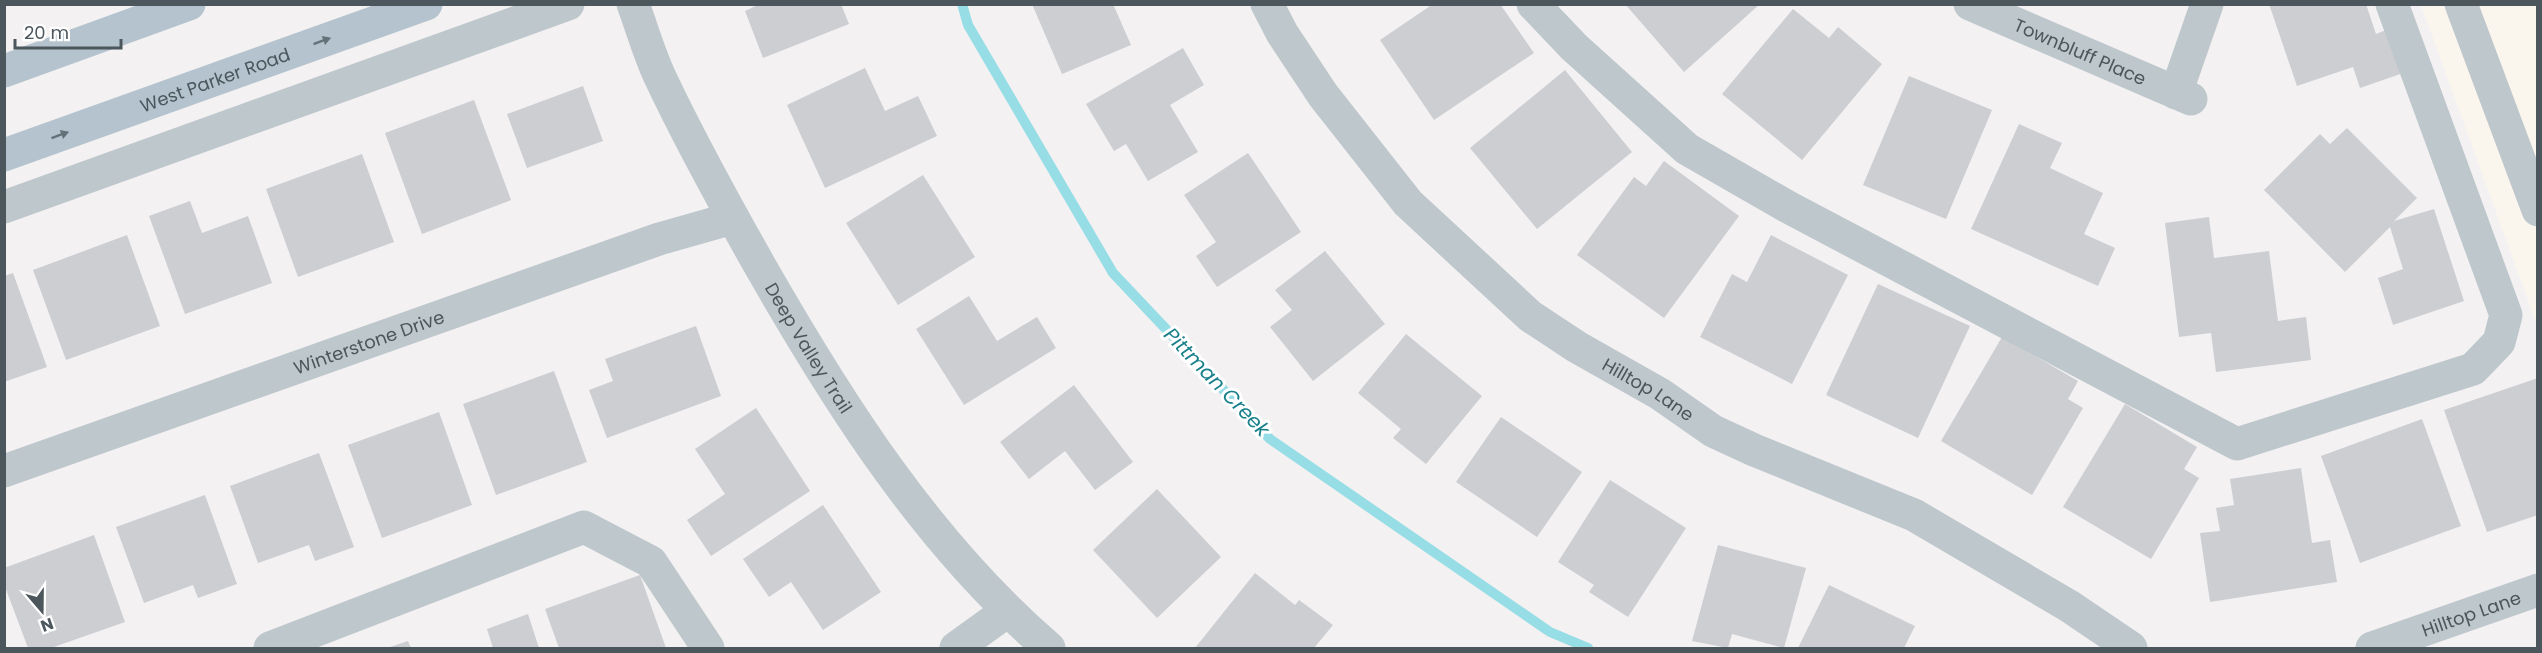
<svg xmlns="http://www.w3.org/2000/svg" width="2542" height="653" viewBox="0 0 2542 653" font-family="Poppins,sans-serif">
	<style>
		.commercial { fill: #fbf6ed }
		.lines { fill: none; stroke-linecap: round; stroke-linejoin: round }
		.stream { stroke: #96dde5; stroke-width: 10 }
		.building { fill: #ccced2 }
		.minor { stroke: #bec7cc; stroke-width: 33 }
		.major { stroke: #b4c3cd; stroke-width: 33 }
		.oneway { fill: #657179 }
		.labels { text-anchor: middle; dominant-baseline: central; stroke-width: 6; stroke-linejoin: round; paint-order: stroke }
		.street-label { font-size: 18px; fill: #4b565d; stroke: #fff }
		.water-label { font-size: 20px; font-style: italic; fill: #19808b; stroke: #fff }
	</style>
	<rect width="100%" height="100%" fill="#f3f1f2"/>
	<path class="commercial" d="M2421 5H2537V325Z"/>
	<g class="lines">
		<path class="stream" d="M962 4 968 25 1113 273 1270 439 1550 632 1588 648"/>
	</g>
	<path class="building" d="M760 4H841L849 24 763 58 745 11Z
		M1032 4H1113L1131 45 1062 74Z
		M1433 4H1500L1534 53 1434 120 1380 40Z
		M1625 4H1760L1684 72Z
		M2269 4H2366L2376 34 2391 28 2406 72 2360 88 2353 67 2297 86Z
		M1793 9 1829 38 1838 27 1882 64 1802 160 1722 94Z
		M1183 48 1204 85 1170 105 1198 152 1148 181 1126 144 1114 151 1086 104Z
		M865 68 885 111 918 96 937 136 825 188 787 105Z
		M1565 70 1632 152 1537 229 1470 148Z
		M1909 76 1992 110 1946 219 1863 185Z
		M583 86 603 141 527 168 507 114Z
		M474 100 511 200 422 234 385 133Z
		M2019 124 2062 143 2050 168 2103 193 2084 234 2115 248 2098 286 1971 229Z
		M2347 128 2417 198 2394 221 2434 209 2464 301 2393 325 2378 278 2403 269 2390 227 2345 272 2264 190 2320 134 2330 144Z
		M1248 153 1301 232 1217 287 1196 256 1216 242 1184 195Z
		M362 154 394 242 298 277 266 189Z
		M1664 161 1739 216 1664 318 1577 255 1634 177 1646 186Z
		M923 175 975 257 898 305 846 223Z
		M190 201 202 233 248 216 272 283 185 314 149 216Z
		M2209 217 2214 258 2269 251 2278 321 2306 317 2311 360 2216 372 2211 333 2179 337 2165 223Z
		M127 235 160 326 66 360 33 270Z
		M1771 235 1848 275 1792 384 1700 337 1732 274 1747 282Z
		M1325 251 1385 324 1313 381 1270 327 1292 310 1275 290Z
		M13 273 47 367 4 382V276Z
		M1878 284 1970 326 1918 438 1826 395Z
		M969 296 997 341 1037 317 1056 348 964 405 916 329Z
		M696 326 721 396 607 438 589 390 613 381 605 359Z
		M1406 334 1482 396 1426 464 1393 438 1401 429 1358 393Z
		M2002 337 2078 381 2068 399 2083 408 2032 495 1941 441Z
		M554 371 587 462 496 495 463 404Z
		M2538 378V515L2487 532 2444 410Z
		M1074 385 1133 462 1095 490 1065 451 1029 479 1000 442Z
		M2125 404 2197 447 2184 469 2199 478 2151 559 2063 507Z
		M756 408 810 491 711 556 687 520 725 494 695 449Z
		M439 412 472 505 382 538 348 445Z
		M1501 417 1582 472 1537 537 1456 482Z
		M2422 419 2461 526 2360 563 2321 456Z
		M319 453 354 547 315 561 309 545 258 563 230 486Z
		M2301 468 2312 543 2330 540 2337 582 2210 602 2200 533 2220 531 2216 508 2234 505 2230 479Z
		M1610 480 1686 528 1628 617 1589 592 1594 585 1558 562Z
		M1157 489 1221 557 1157 618 1093 550Z
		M205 495 237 584 198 598 193 585 144 603 116 527Z
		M823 505 881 592 823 630 791 582 769 597 743 559Z
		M94 535 125 622 51 648H28L4 584V568Z
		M1718 545 1806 568 1784 648 1732 634 1728 648 1692 641Z
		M1255 573 1295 605 1299 600 1333 625 1314 648H1195Z
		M640 575 666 648H559L545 609Z
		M1829 585 1915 626 1904 648H1798Z
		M528 614 539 648H493L487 629Z
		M408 641 411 648H387Z"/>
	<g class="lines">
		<g class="minor">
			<path id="s1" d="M633 4C642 28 649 54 660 77 690 141 725 204 760 266 839 404 927 543 1049 648"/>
			<path id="s2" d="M1267 4 1282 33 1323 95 1408 203 1530 316 1577 347 1660 394 1713 431 1754 450 1914 515 2069 606 2131 648"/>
			<path d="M1533 4 1574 47 1687 149 1788 207 2237 444 2473 369 2499 342 2506 315 2392 4"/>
			<path id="s3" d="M1970 4 2191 99"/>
			<path d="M2461 4 2538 210"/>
			<path d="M2176 93 2207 4"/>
			<path d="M4 207 568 4"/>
			<path id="s4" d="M4 471 659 239 733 218"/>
			<path d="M270 648 584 527 651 562 708 648"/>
			<path d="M956 648 1006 612"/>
			<path id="s5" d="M2372 648 2538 590"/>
		</g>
		<g class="major">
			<path d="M4 71 189 4"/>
			<path id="s6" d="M4 155 426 4"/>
		</g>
	</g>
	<defs><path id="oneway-solid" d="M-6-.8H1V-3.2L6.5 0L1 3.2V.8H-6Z" transform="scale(1.5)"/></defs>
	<g class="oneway">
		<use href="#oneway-solid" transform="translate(322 41) rotate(-20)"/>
		<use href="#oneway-solid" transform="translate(60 135) rotate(-20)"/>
	</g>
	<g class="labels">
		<g class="street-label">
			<text stroke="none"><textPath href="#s3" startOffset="120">Townbluff Place</textPath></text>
			<text stroke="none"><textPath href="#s6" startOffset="224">West Parker Road</textPath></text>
			<text stroke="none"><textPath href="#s4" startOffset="387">Winterstone Drive</textPath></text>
			<text stroke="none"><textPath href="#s1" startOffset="387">Deep Valley Trail</textPath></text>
			<text stroke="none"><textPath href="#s2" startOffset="550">Hilltop Lane</textPath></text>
			<text stroke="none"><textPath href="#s5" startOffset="105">Hilltop Lane</textPath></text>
		</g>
		<g class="water-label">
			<text transform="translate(1217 382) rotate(46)">Pittman Creek</text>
		</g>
	</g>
	<rect width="2542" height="653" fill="none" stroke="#4b565d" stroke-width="12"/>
	<g transform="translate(42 611) rotate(160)" stroke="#ffffff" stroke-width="4.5" paint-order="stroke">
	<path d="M0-4.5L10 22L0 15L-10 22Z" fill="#4b565d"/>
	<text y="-9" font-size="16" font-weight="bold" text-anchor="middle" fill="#4b565d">N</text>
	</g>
	<path d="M15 39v9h106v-9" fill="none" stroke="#4b565d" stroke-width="3"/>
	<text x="24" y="39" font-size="18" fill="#4b565d" stroke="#ffffff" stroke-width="4.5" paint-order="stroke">20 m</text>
</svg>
